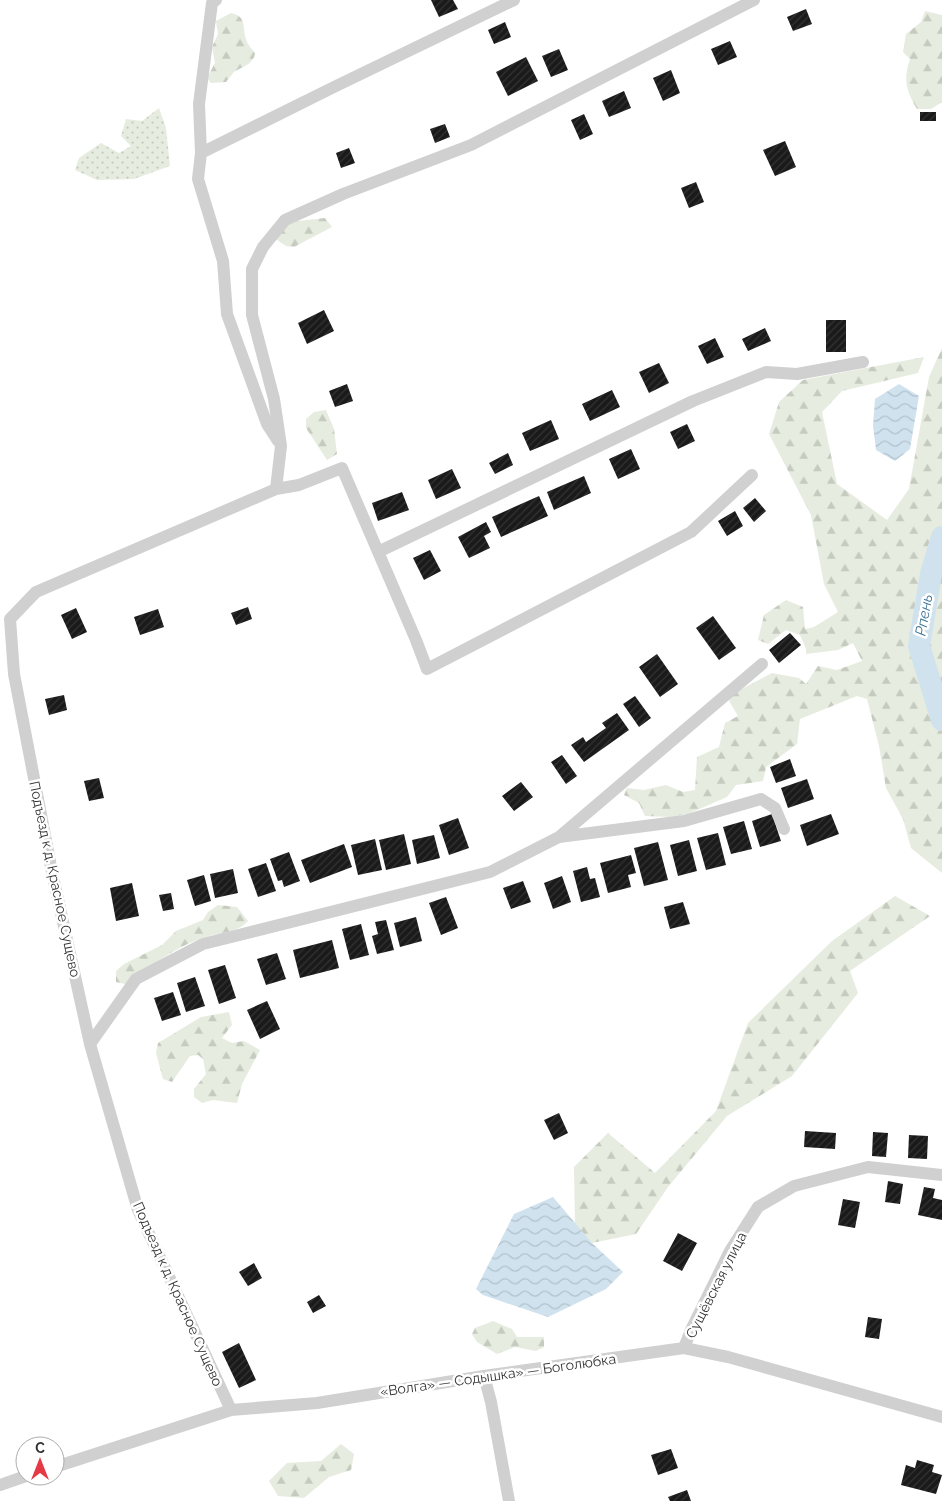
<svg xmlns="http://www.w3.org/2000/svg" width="942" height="1501" viewBox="0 0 942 1501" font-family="Raleway,sans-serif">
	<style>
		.green { fill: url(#green-dots) }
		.forest { fill: url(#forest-firs) }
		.water { fill: url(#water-waves) }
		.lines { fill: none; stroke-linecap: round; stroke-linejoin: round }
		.river { stroke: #cfe2ee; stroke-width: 22 }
		.building { fill: url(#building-hatch) }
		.minor { stroke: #d0d0d0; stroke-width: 12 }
		.labels { text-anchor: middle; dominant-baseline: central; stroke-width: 5; stroke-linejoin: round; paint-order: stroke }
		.street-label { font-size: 14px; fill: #333; stroke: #fff }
		.water-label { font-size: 15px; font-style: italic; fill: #3f7597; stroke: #fff }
	</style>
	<defs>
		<pattern id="green-dots" width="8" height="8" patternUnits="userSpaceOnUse" patternTransform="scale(1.25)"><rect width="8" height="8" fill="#e6ecdf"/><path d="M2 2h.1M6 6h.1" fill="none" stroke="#c6cbc0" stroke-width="1.8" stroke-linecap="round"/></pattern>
		<pattern id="forest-firs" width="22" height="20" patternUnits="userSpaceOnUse" patternTransform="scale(1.25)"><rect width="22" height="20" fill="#e6ecdf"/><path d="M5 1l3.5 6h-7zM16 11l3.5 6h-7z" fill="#c6cbc0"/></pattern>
		<pattern id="water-waves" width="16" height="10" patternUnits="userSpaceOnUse" patternTransform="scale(1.25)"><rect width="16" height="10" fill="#cfe2ee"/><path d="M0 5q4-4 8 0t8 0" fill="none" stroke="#b2c2cd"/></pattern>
		<pattern id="building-hatch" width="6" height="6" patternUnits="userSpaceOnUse" patternTransform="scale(1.25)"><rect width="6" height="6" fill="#1a1a1a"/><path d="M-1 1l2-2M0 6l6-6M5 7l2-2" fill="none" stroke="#333"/></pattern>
	</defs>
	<rect width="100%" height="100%" fill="#fff"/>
	<path class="green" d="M159 108 166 128 170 166 134 179 97 180 75 170 79 158 101 143 119 153 131 146 121 136 126 119 142 121Z"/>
	<path class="forest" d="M925 11 942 15V102L931 109H917C906 90 903 80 910 59L903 52 906 34 921 22Z
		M231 13C247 16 242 27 246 39 247 44 252 49 255 53 254 64 242 67 234 72 231 75 229 79 226 82L211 83 207 78 215 63 212 47 218 34 216 21Z
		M325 218 332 227 294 247 286 246 274 238 289 222Z
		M942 348V873L911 848 903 819 886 788 879 746 867 699 857 696 800 719 797 744 766 767 763 781 736 785 727 797 688 814 670 817 645 816 639 803 624 795 627 788 644 790 666 785 683 792 695 790 697 757 719 747 725 723 738 716 729 701 734 693 772 673 799 678 806 684 818 666 837 670 862 661 853 643 838 650 806 654V649L800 635 786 630 768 644 758 640 764 615 786 600 803 607 805 629 814 627 838 612 824 584 811 515 769 434 779 402 803 380 924 357 918 373 842 391 822 412 837 484 887 520 909 489 929 377Z
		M326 410 334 429 337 454 327 460 306 428V419L314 412Z
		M895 896 930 916 850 971 858 993 792 1076 727 1116 668 1187 636 1234 592 1243 575 1224 574 1167 608 1133 655 1173 716 1111 748 1023 832 941Z
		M218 905 237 907 248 921C240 931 225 932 213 935 180 943 153 965 125 984L116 982V971L124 964 162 945 176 931 203 920 208 912Z
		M229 1012 232 1025 222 1038 232 1043 244 1041 260 1050 242 1084 237 1103 213 1100 202 1103 194 1097V1089L206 1074 203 1059 198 1055 190 1056 172 1082 163 1079 156 1053 158 1043 201 1017Z
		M493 1321 512 1329 517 1337H544V1347L536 1351 515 1347 497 1354 477 1342 472 1334 475 1328Z
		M341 1444 354 1454 351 1470 329 1477 304 1498 278 1496 269 1481 287 1463 321 1461Z"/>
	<path class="water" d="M899 384 919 396 910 449 895 461 876 450 873 426 875 399Z
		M553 1197 592 1243 623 1272 606 1289 548 1317 483 1295 476 1289 514 1214Z"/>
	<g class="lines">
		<path class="river" d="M942 537 931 574 919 646 942 720"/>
	</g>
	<path class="building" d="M431 0H453L458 9 439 17Z
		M806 9 812 24 793 31 787 17Z
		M505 22 511 37 494 44 488 30Z
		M730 41 737 57 718 65 711 49Z
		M559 49 568 70 551 77 542 56Z
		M526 57 538 81 508 96 496 72Z
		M671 70 680 93 663 101 653 78Z
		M624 91 631 108 609 117 602 101Z
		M920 112H936V121H920Z
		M584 114 593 134 580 140 571 120Z
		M445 124 450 137 435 143 430 129Z
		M785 141 796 167 775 176 763 150Z
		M349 148 355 163 341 168 336 153Z
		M696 182 704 202 689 208 681 188Z
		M324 310 334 331 307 344 298 323Z
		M826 320H846V352H826Z
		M765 328 771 341 748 351 742 339Z
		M715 338 724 357 707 364 698 346Z
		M659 363 669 383 649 393 639 372Z
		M347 384 353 401 335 407 329 391Z
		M612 390 620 407 590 421 582 404Z
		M551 420 559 439 530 451 522 433Z
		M687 424 695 441 678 449 670 432Z
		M631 449 640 469 618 479 609 459Z
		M508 453 513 465 495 474 489 463Z
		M452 469 461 488 436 499 428 480Z
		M584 476 591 493 554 510 547 492Z
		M402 492 409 510 378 521 372 503Z
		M539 496 548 516 501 537 492 517Z
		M755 498 766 511 754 522 743 508Z
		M735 511 743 526 727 536 718 521Z
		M486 522 491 532 484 536 490 548 469 558 458 537Z
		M430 550 441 571 424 580 413 558Z
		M248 607 252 619 236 625 231 613Z
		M76 608 87 632 72 639 61 615Z
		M158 609 164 627 140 635 134 617Z
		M713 616 736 648 719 660 696 628Z
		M790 633 801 645 779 663 769 650Z
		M657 654 678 684 660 697 639 667Z
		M64 695 67 710 49 715 45 699Z
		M635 696 651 718 639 727 623 704Z
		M617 713 629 730 584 762 571 745 583 737 586 742 606 728 602 723Z
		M562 755 577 776 566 784 551 762Z
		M790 759 796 776 776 783 770 767Z
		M99 778 104 798 89 801 84 781Z
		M807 779 814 799 788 808 781 788Z
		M521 782 533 797 514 811 502 796Z
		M772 814 781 841 760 847 752 821Z
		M831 814 839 834 807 846 800 825Z
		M458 818 469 848 449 855 439 825Z
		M744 821 752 849 731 854 723 827Z
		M718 833 726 865 706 870 697 838Z
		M404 834 411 864 386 870 379 840Z
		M434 835 440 858 417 864 412 840Z
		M375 839 382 870 358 875 351 845Z
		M689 840 697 871 678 876 670 845Z
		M658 842 668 880 644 886 634 848Z
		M344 844 352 867 310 883 301 860Z
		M289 852 300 881 284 887 282 880 278 881 270 859Z
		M631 855 636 873 628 875 631 887 608 893 600 863Z
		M266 863 276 891 258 897 248 869Z
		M587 867 590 879 595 878 600 897 581 902 573 871Z
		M233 869 238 893 215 898 210 874Z
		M204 875 211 901 195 906 187 880Z
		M562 876 571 902 553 909 544 883Z
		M523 881 531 902 511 909 503 888Z
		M132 883 139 916 116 921 110 888Z
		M171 893 174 909 163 911 159 895Z
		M446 897 458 928 441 935 429 903Z
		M683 902 690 924 670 929 664 907Z
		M416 917 422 941 400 947 394 923Z
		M386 920 394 950 377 954 372 936 378 934 375 922Z
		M361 924 369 955 350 960 342 929Z
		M332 940 339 968 300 978 293 950Z
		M277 953 286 979 266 985 257 959Z
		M225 965 236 998 219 1004 208 970Z
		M195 977 205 1006 186 1012 177 983Z
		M173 992 181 1015 162 1021 154 998Z
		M267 1001 280 1029 260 1039 247 1010Z
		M559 1113 568 1133 554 1140 544 1120Z
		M805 1131 836 1133 835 1149 804 1147Z
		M873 1132 888 1133 886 1157 872 1156Z
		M909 1135 928 1136 927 1159 908 1158Z
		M888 1181 903 1184 900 1204 885 1202Z
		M924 1187 935 1189 933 1198 942 1200V1220L918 1215Z
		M843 1199 860 1202 855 1228 838 1225Z
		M678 1233 697 1243 682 1271 663 1261Z
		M254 1263 262 1278 248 1286 239 1272Z
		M319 1295 326 1306 313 1313 307 1302Z
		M868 1317 882 1319 879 1339 865 1337Z
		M239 1343 256 1380 239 1388 222 1352Z
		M671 1449 678 1468 658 1475 651 1455Z
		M917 1460 934 1465 932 1472 942 1475 936 1494 901 1485 906 1465 915 1468Z
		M687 1490 691 1501H670L668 1497Z"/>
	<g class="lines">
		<path class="minor" d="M201 153 199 104 212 3 216 0
			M278 441 267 424 227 314 223 261 198 179 201 153 334 87 514 0
			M276 489 281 446 274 399 252 315V269L263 247 285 220 343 194 471 145 754 0
			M378 552 693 401 766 372 797 374 863 362
			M559 837 684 821 761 799 775 808 784 829
			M90 1044 136 979 203 944 490 872 559 837 762 664
			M684 1348 691 1330 730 1251 758 1207 794 1186 868 1167 942 1175
			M484 1376 491 1402 509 1501
			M231 1410 138 1210 90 1044 52 872 14 674 10 619 36 592 276 489 299 485 342 468 416 640 427 669 691 532 752 475
			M55 1467 231 1410 317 1403 484 1376 684 1348 728 1357 942 1417
			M0 1485 26 1476"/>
	</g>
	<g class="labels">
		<g class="street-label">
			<text transform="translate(55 879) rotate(78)">Подъезд к д. Красное Сущево</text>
			<text transform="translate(716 1285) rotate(-63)">Сущёвская улица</text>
			<text transform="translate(178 1294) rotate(66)">Подъезд к д. Красное Сущево</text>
			<text transform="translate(498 1375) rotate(-8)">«Волга» — Содышка» — Боголюбка</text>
		</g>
		<g class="water-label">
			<text transform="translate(924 615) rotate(-80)">Рпень</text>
		</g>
	</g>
	<g transform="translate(40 1461)"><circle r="24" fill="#ffffff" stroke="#adadad"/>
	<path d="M0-4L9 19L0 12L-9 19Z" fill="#e63946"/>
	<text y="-8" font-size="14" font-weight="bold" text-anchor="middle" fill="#333333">С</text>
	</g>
</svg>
